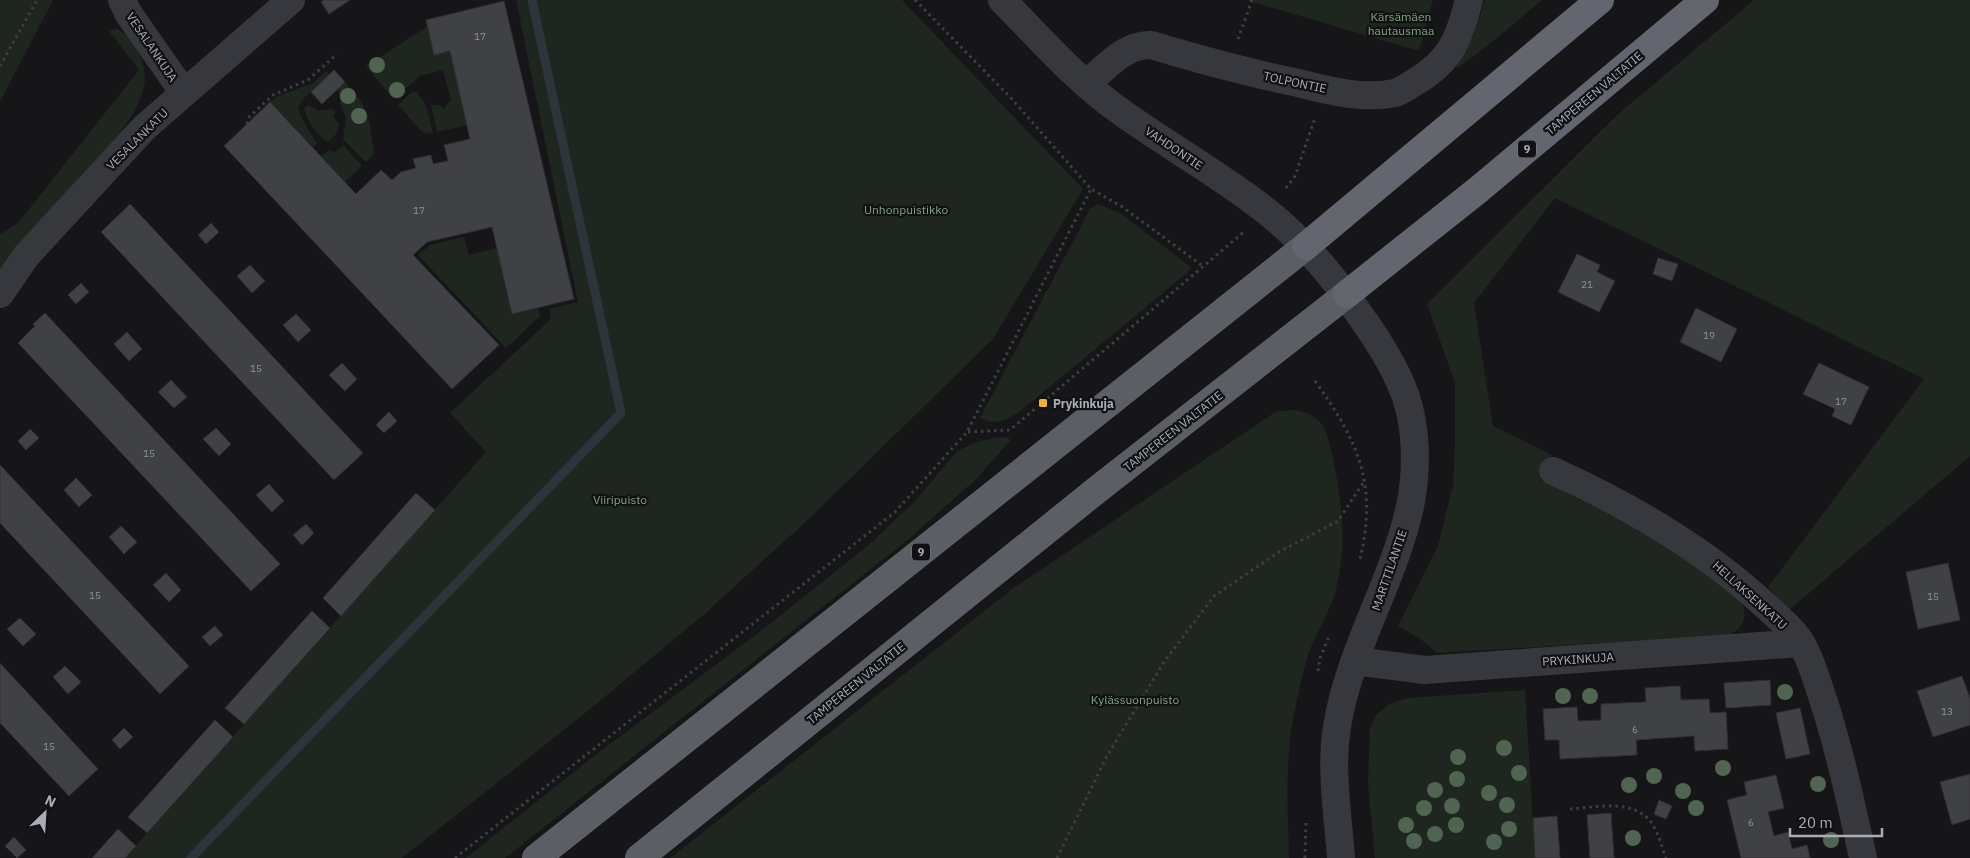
<svg xmlns="http://www.w3.org/2000/svg" width="1970" height="858" viewBox="0 0 1970 858" font-family="'IBM Plex Sans',sans-serif">
	<style>
		.green { fill: #1e261f }
		.lines { fill: none; stroke-linecap: round; stroke-linejoin: round }
		.stream { stroke: #2c353c; stroke-width: 9 }
		.building { fill: #404145; stroke: #303034 }
		.path { stroke: #3d3f44; stroke-width: 3; stroke-dasharray: 2.5 4; stroke-linecap: butt }
		.minor { stroke: #37383d; stroke-width: 28 }
		.tertiary { stroke: #37383d; stroke-width: 28 }
		.trunk { stroke: #5b5e65; stroke-width: 28 }
		.motorway { stroke: #63666e; stroke-width: 28 }
		.tree { fill: #506452 }
		.poi-dot { fill: #f2b134; stroke: #111113; stroke-width: 2 }
		.labels { text-anchor: middle; dominant-baseline: central; stroke-width: 4.5; stroke-linejoin: round; paint-order: stroke }
		.number-label { font-size: 10px; fill: #8e929b }
		.shield { fill: #111113; stroke: #7b7e86; stroke-width: 1 }
		.shield-label { font-size: 11px; font-weight: bold; fill: #a8adb8 }
		.park-label { font-size: 12px; fill: #7fa381; stroke: #111113 }
		.street-label { font-size: 12px; fill: #a8adb8; stroke: #111113 }
		.poi-label { font-size: 12px; font-weight: bold; fill: #a8adb8; stroke: #111113; text-anchor: start }
	</style>
	<rect width="100%" height="100%" fill="#161618"/>
	<path class="green" d="M0 0H53L0 102Z
		M516 0H902L1083 189 993 339 813 515 701 617 584 714 402 858H125L486 452 450 413 551 319 549 309 578 302Z
		M1246 0H1433L1419 51Z
		M1485 0H1542L1496 39 1458 68 1453 62 1473 36Z
		M1754 0H1970V456L1788 611 1768 587 1924 379 1555 198 1474 303 1493 426 1552 455 1540 480 1671 545 1742 603C1749 619 1740 633 1723 636L1437 653 1419 638 1398 626 1438 546 1453 484 1455 446V383L1427 304 1616 116Z
		M428 26 434 55 450 51 467 125 437 132 431 105H439L444 109 451 100 443 70 420 76 393 99 366 66Z
		M117 29C135 37 149 68 144 87 135 122 106 149 84 175 56 209 28 242 0 275V234L18 223 139 70 109 31Z
		M326 71 330 74 304 98 298 108 302 119 317 144 313 147 270 102 278 96 313 83Z
		M345 82C370 108 370 120 374 154L366 162 343 139 346 117 341 106 338 89Z
		M412 92H417L426 105 433 132 426 134 421 131 398 105Z
		M308 105 319 111 331 109 336 111 333 115 336 121 339 122C339 132 335 136 328 142 318 137 306 119 304 108Z
		M343 145 362 166 345 182 321 156 330 150 335 152Z
		M1098 204 1120 213 1191 267 1187 273 1018 413C1003 421 996 426 980 418L1090 209Z
		M464 237 469 255 497 248 512 314 538 308 540 316 506 348 418 255 430 245Z
		M1294 410C1325 414 1327 433 1333 458 1342 502 1348 552 1334 596 1327 617 1315 635 1308 655 1301 678 1296 702 1292 726 1285 769 1288 814 1289 858H670L1015 587 1277 411Z
		M1006 437 1011 440 976 479 910 538 505 858H466L590 759 762 630 870 544 915 501 957 451 974 443 994 438Z
		M1525 690 1535 858H1375L1368 784 1370 728 1377 714 1389 704 1408 698Z"/>
	<g class="lines">
		<path class="stream" d="M191 858 621 413 532 0"/>
	</g>
	<path class="building" d="M324 0H350L329 14 321 2Z
		M504 1 574 299 512 314 492 227 427 242 413 255 499 345 452 389 224 146 270 102 356 194 381 170 392 180 401 172 416 168 413 159 431 155 433 164 448 161 444 145 470 139 450 51 434 55 426 20Z
		M334 70 345 82 322 104 311 92Z
		M130 204 363 453 334 480 101 232Z
		M211 223 219 232 206 244 198 235Z
		M1577 254 1600 265 1597 272 1615 281 1599 312 1558 292Z
		M1658 258 1678 264 1672 281 1653 274Z
		M250 265 265 281 252 293 237 276Z
		M81 283 89 292 76 304 68 295Z
		M1696 308 1737 329 1721 362 1680 342Z
		M45 313 280 564 251 591 18 343 35 326 33 324Z
		M296 314 311 330 298 342 283 325Z
		M127 332 142 349 129 361 114 344Z
		M342 363 357 379 345 391 329 375Z
		M1819 363 1869 387 1851 425 1832 416 1835 409 1803 394Z
		M171 380 187 397 174 408 158 392Z
		M389 412 397 421 384 433 376 425Z
		M216 428 231 444 219 456 203 439Z
		M30 429 39 438 26 450 18 441Z
		M0 465 189 666 160 694 0 523Z
		M76 478 92 495 79 507 64 490Z
		M269 484 284 501 272 512 256 495Z
		M416 493 435 510 341 616 323 598Z
		M306 524 314 533 302 545 293 535Z
		M121 526 137 542 124 554 109 537Z
		M1948 563 1960 620 1918 629 1906 572Z
		M166 573 181 590 169 602 153 585Z
		M312 611 330 628 244 724 225 708Z
		M20 618 36 634 23 646 7 629Z
		M215 626 223 635 210 646 202 637Z
		M0 663 98 769 69 796 0 723Z
		M65 666 81 682 68 694 53 677Z
		M1962 676 1970 698V725L1933 737 1917 691Z
		M1770 680 1771 705 1726 708 1724 683Z
		M1680 686 1681 700 1709 699 1710 713 1726 712 1728 749 1695 751 1694 736 1636 740 1637 755 1560 759 1559 740H1545L1543 709 1577 707 1578 721 1601 720V704L1646 702 1645 688Z
		M1800 708 1810 754 1786 759 1776 713Z
		M215 720 233 737 147 833 128 817Z
		M124 728 133 737 120 749 112 740Z
		M1970 774V819L1952 825 1940 782Z
		M1776 775 1784 808 1768 812 1774 836 1788 832 1792 849 1807 845 1810 858H1741L1727 800 1747 795 1744 782Z
		M1659 800 1672 806 1666 819 1654 814Z
		M1611 813 1614 858H1590L1587 815Z
		M1557 816 1560 858H1535L1533 818Z
		M118 829 136 846 125 858H92Z
		M14 837 26 850 17 858 5 846Z"/>
	<g class="lines">
		<path class="path" d="M915 0 1010 97 1091 189 1121 206 1204 267
			M1238 39 1252 0
			M0 66 37 0
			M247 124 248 118 273 95 308 80 337 54
			M1286 188 1295 176 1315 118
			M1315 381C1358 441 1378 484 1360 559
			M968 432 1010 430 1245 231
			M1318 671 1320 658 1330 634
			M1570 809C1598 807 1640 797 1655 829 1660 838 1662 848 1666 858
			M455 858 895 512 967 432 1091 189
			M1057 858 1107 756 1164 662 1214 596 1279 552 1338 521 1365 480
			M1305 858 1306 821"/>
		<path class="minor" d="M122 0 128 13 184 93
			M1086 84C1106 68 1124 44 1151 45 1198 59 1245 72 1294 82 1326 90 1362 100 1395 93 1402 91 1409 86 1415 82 1451 61 1459 39 1469 0
			M0 294 26 256 144 128 291 0
			M1553 471C1626 504 1697 545 1757 598 1772 612 1791 627 1802 644 1810 659 1816 677 1821 693 1839 747 1851 803 1863 858
			M1355 661 1425 670 1801 643"/>
		<path class="tertiary" d="M1002 0C1039 37 1074 78 1117 109 1165 144 1218 173 1265 210 1307 243 1339 284 1369 328 1384 350 1397 372 1406 397 1416 428 1417 465 1412 496 1398 575 1349 648 1337 727 1330 769 1338 815 1341 858"/>
		<path class="trunk" d="M536 858 1306 246
			M639 858 1098 489 1347 294"/>
		<path class="motorway" d="M1306 246 1600 0
			M1347 294 1478 190 1705 0"/>
	</g>
	<g class="tree">
		<circle cx="377" cy="65" r="8"/>
		<circle cx="397" cy="90" r="8"/>
		<circle cx="348" cy="96" r="8"/>
		<circle cx="359" cy="116" r="8"/>
		<circle cx="1785" cy="692" r="8"/>
		<circle cx="1563" cy="696" r="8"/>
		<circle cx="1590" cy="696" r="8"/>
		<circle cx="1504" cy="748" r="8"/>
		<circle cx="1458" cy="757" r="8"/>
		<circle cx="1723" cy="768" r="8"/>
		<circle cx="1519" cy="773" r="8"/>
		<circle cx="1654" cy="776" r="8"/>
		<circle cx="1457" cy="779" r="8"/>
		<circle cx="1818" cy="784" r="8"/>
		<circle cx="1629" cy="785" r="8"/>
		<circle cx="1435" cy="790" r="8"/>
		<circle cx="1683" cy="791" r="8"/>
		<circle cx="1489" cy="793" r="8"/>
		<circle cx="1507" cy="805" r="8"/>
		<circle cx="1452" cy="806" r="8"/>
		<circle cx="1424" cy="808" r="8"/>
		<circle cx="1696" cy="808" r="8"/>
		<circle cx="1406" cy="825" r="8"/>
		<circle cx="1456" cy="825" r="8"/>
		<circle cx="1509" cy="829" r="8"/>
		<circle cx="1435" cy="834" r="8"/>
		<circle cx="1633" cy="838" r="8"/>
		<circle cx="1831" cy="840" r="8"/>
		<circle cx="1414" cy="841" r="8"/>
		<circle cx="1494" cy="842" r="8"/>
	</g>
	<rect class="poi-dot" x="1038" y="398" width="10" height="10" rx="2.5"/>
	<g class="labels">
		<g class="number-label">
			<text x="480" y="36">17</text>
			<text x="419" y="210">17</text>
			<text x="1587" y="284">21</text>
			<text x="1709" y="335">19</text>
			<text x="256" y="368">15</text>
			<text x="1841" y="401">17</text>
			<text x="149" y="453">15</text>
			<text x="95" y="595">15</text>
			<text x="1933" y="596">15</text>
			<text x="1947" y="711">13</text>
			<text x="1635" y="729">6</text>
			<text x="49" y="746">15</text>
			<text x="1751" y="822">6</text>
		</g>
		<g class="shield">
			<rect x="1518" y="140.5" width="18" height="17" rx="4"/>
			<rect x="912" y="543.5" width="18" height="17" rx="4"/>
		</g>
		<g class="shield-label">
			<text x="1527" y="149">9</text>
			<text x="921" y="552">9</text>
		</g>
		<g class="park-label">
			<text x="1401" y="16">Kärsämäen<tspan x="1401" dy="14">hautausmaa</tspan></text>
			<text x="906" y="209">Unhonpuistikko</text>
			<text x="620" y="499">Viiripuisto</text>
			<text x="1135" y="699">Kylässuonpuisto</text>
		</g>
		<g class="street-label">
			<text transform="translate(152 47) rotate(56)">VESALANKUJA</text>
			<text transform="translate(1295 82) rotate(12)">TOLPONTIE</text>
			<text transform="translate(1594 93) rotate(-40)">TAMPEREEN VALTATIE</text>
			<text transform="translate(137 139) rotate(-45)">VESALANKATU</text>
			<text transform="translate(1174 148) rotate(34)">VAHDONTIE</text>
			<text transform="translate(1173 431) rotate(-38)">TAMPEREEN VALTATIE</text>
			<text transform="translate(1389 570) rotate(-71)">MARTTILANTIE</text>
			<text transform="translate(1750 595) rotate(42)">HELLAKSENKATU</text>
			<text transform="translate(1578 659) rotate(-4)">PRYKINKUJA</text>
			<text transform="translate(856 683) rotate(-39)">TAMPEREEN VALTATIE</text>
		</g>
		<g class="poi-label">
			<text x="1053" y="403">Prykinkuja</text>
		</g>
	</g>
	<g transform="translate(45 813) rotate(25)" stroke="#111113" stroke-width="4" paint-order="stroke">
	<path d="M0-4L9 19L0 12L-9 19Z" fill="#a8adb8"/>
	<text y="-8" font-size="14" font-weight="bold" text-anchor="middle" fill="#a8adb8">N</text>
	</g>
	<path d="M1790 828v8h92v-8" fill="none" stroke="#a8adb8" stroke-width="2.5"/>
	<text x="1798" y="828" font-size="15" fill="#a8adb8" stroke="#111113" stroke-width="4" paint-order="stroke">20 m</text>
</svg>
